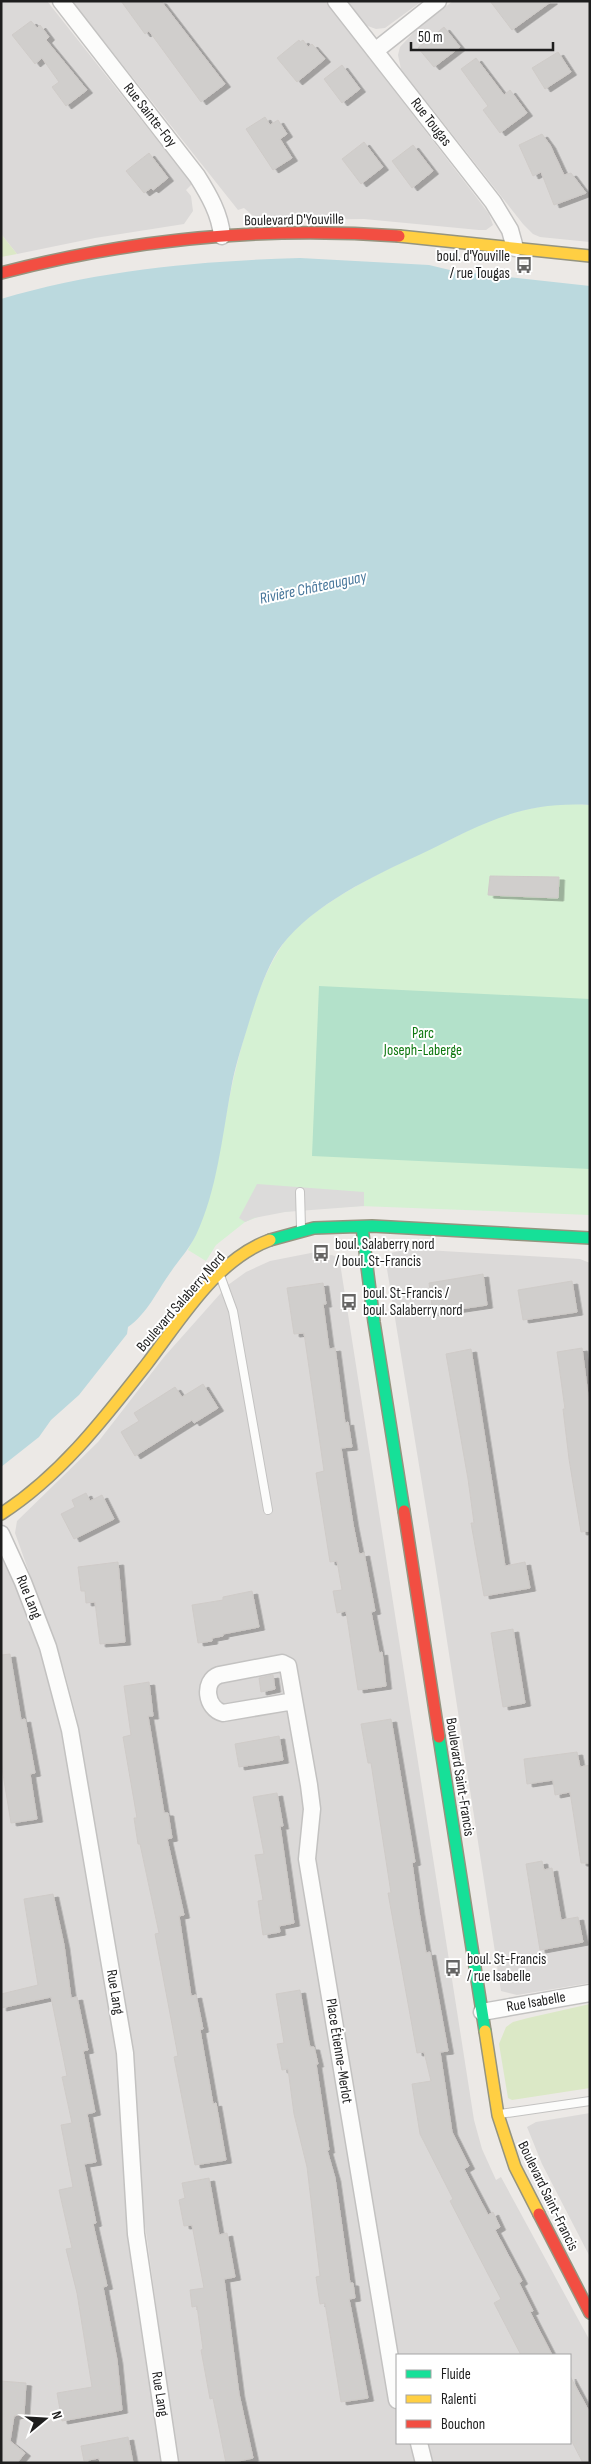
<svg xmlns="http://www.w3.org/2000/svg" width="591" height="2464" viewBox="0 0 591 2464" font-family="'Sofia Sans Condensed',sans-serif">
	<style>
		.residential { fill: #dbd9d8; fill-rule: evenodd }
		.grass { fill: #dbe8c6 }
		.park { fill: #d5f1d3 }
		.pitch { fill: #b3e1ca }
		.parking { fill: #dcdbda }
		.water { fill: #bbd9de }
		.building { fill: #d0cecc; stroke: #cfcbc8; filter: url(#shadow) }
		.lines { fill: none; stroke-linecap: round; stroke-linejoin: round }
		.lane-casing { stroke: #c3c2c1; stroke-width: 10 }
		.street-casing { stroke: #c3c2c1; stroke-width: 19 }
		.fast-casing { stroke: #95947f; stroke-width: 14 }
		.slow-casing { stroke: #95947f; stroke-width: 14 }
		.jam-casing { stroke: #95947f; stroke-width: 14 }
		.lane { stroke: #fcfcfb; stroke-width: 8 }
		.street { stroke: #fcfcfb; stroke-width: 16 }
		.fast { stroke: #16e098; stroke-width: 11 }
		.slow { stroke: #ffcf43; stroke-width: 11 }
		.jam { stroke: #f24e42; stroke-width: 11 }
		.labels { text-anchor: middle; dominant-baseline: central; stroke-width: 4; stroke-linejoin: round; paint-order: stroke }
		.street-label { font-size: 15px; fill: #1e1e1e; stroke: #fff }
		.poi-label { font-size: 15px; fill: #1e1e1e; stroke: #fff; text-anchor: start }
		.park-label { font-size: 15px; fill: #0f7810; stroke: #fff }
		.water-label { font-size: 16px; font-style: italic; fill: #48779b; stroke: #fff }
	</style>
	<defs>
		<filter id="shadow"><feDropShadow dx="5.5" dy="3" stdDeviation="0" flood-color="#0004"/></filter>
	</defs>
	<rect width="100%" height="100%" fill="#ece9e6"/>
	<path class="residential" d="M1 1H47L192 184 186 190 191 196 193 211 184 224 95 238 17 254 1 234Z
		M72 1H325L477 198 489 214 493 225 486 230H479L364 219 269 220 253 216 244 208 238 210Z
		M347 1H422L385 28 376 29 365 25Z
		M453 1H590V242L540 237 533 234 523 224 401 69 398 55 400 47 415 31Z
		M409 1249 580 1259 590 1263V1983L517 1995 501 1991 435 1563 386 1263 390 1253Z
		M316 1252 319 1256 332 1255 339 1258 340 1263 474 2120 482 2149 496 2180 501 2177 590 2341V2463H178L144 2218 134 2069 127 2014 76 1715 64 1670 15 1533 17 1521 98 1442 164 1357 228 1285 246 1272 270 1261ZM397 2355H570V2443H397Z
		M1 1557 6 1561 44 1660 58 1715 73 1796 120 2075 128 2244 161 2463H1Z
		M590 2113V2257L542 2164 527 2127 536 2122Z"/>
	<path class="grass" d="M1 234 17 254 1 257Z
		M590 2004V2088L512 2100 508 2098 499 2044 506 2027 513 2022 528 2018Z"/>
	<path class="park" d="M560 803 590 805V1215L360 1206 300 1210 266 1214 245 1222 216 1245 206 1261 188 1250C219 1191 221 1126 237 1064 247 1025 259 981 281 947 310 902 401 863 449 840 466 832 482 822 501 816 520 810 540 807 560 803Z"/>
	<path class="pitch" d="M319 986 590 999V1169L312 1156Z"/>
	<path class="parking" d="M257 1184 364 1192V1206L285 1212 254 1218 245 1222 239 1218Z"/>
	<path class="water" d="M300 258 429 265 454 271 590 286V805C518 801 481 825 419 855 373 876 314 904 282 945 268 963 257 997 250 1019 243 1042 235 1066 231 1089 222 1137 217 1191 196 1235 189 1249 179 1260 170 1273 157 1291 147 1314 128 1327L127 1334 79 1395 51 1420 39 1437 1 1467V299C98 270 200 261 300 258Z"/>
	<path class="building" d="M121 1H161L225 84 201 102 149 31 145 34Z
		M490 1H552L512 30Z
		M31 21 37 28 40 25 49 37 46 40 87 90 66 106 52 87 59 82 42 58 35 64 12 35Z
		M444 27 460 47 434 67 418 48Z
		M299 40 300 42 303 40 308 47 312 44 325 59 297 82 277 58Z
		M558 52 571 72 545 89 532 68Z
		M476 58 504 95 510 90 527 113 500 133 483 110 488 106 461 69Z
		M342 65 360 89 342 103 324 79Z
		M265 117 270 125 278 120 287 134 280 139 292 158 273 170 246 129Z
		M542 134 550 145 564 175 571 173 586 193 554 205 541 172 533 176 519 145Z
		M364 142 383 167 361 184 342 159Z
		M413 145 433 171 412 188 392 161Z
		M149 153 168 178 153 190 151 188 144 193 126 171Z
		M490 876 559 877 558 898 488 895Z
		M483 1274 487 1305 433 1313 429 1283Z
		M572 1281 577 1312 523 1320 518 1290Z
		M323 1283 326 1304H323L329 1349 335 1348 345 1423 348 1422 352 1447 341 1448 353 1524 359 1554 364 1553 375 1611 371 1612 379 1653 382 1652 386 1686 358 1690 346 1611 337 1613 333 1591 342 1590 337 1561 330 1562 316 1473 324 1471 304 1333 294 1334 287 1288Z
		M582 1348 590 1411V1531L581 1532 569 1459 563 1409H565L557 1352Z
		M471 1349 505 1566 525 1562 530 1588 484 1596 471 1523H474L468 1479 446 1354Z
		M203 1384 218 1408 194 1423 192 1420 135 1456 121 1432 139 1421 134 1413 175 1387 182 1397Z
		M86 1493 90 1501 102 1495 114 1519 74 1539 61 1514 75 1507 72 1500Z
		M118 1562 125 1642 100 1644 95 1602 86 1603 85 1591H81L78 1567Z
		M252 1591 259 1627 223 1634V1636L212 1638V1641L198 1643 192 1605 223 1600V1597Z
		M513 1629 525 1703 503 1707 491 1633Z
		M10 1654 21 1720 25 1719 35 1773 30 1774 37 1819 11 1823 1 1762V1655Z
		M273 1675 275 1689 261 1692 259 1678Z
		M149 1682 153 1716H148L164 1813H168L172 1838 167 1839 184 1915 179 1916 191 1996 196 1995 203 2029 200 2030 213 2104 216 2103 226 2160 195 2165 174 2057 178 2056 155 1934 159 1933 140 1844H138L134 1818H137L123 1737 131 1735 124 1686Z
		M391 1719 415 1862 412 1863 419 1912 426 1953 430 1952 448 2051 440 2052 452 2132 469 2166 464 2169 488 2215 493 2212 500 2227 495 2230 522 2281 519 2283 533 2311 530 2312 552 2355H521L494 2303 501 2299 450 2201 453 2199 420 2134 412 2084 431 2081 424 2052 417 2053 388 1893H391L371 1763H368L361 1724Z
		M279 1736 283 1760 239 1767 235 1744Z
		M577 1752 580 1767 590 1765V1863H581L570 1792 555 1795 553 1780 527 1784 524 1759Z
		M277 1793 283 1826H280L294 1923 279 1926 280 1932 263 1935 258 1901 263 1900 255 1855 264 1854 253 1797Z
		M542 1861 544 1870 552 1868 561 1920 578 1917 583 1942 540 1950 526 1864Z
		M53 1894 64 1945 71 1998 77 1997 88 2050 83 2051 95 2112 87 2114 96 2162 84 2164 96 2223 93 2224 107 2286 103 2287 117 2360 122 2410 62 2421 57 2393 92 2387 77 2293 66 2249 72 2248 59 2190 73 2187 61 2125 72 2123 62 2077 67 2076 51 1997 1 2008V1994L38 1985 24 1899Z
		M300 1990 308 2038 310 2047H314L318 2064H316L329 2150H327L335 2178 350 2283H353L355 2298 349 2299 368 2398 341 2402 325 2303 320 2304 316 2277 320 2276 307 2167 294 2114 288 2069 282 2070 277 2044 284 2043 276 1994Z
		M209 2178 219 2235 227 2233 235 2277 224 2279 239 2394 253 2458 230 2463H226L213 2398 210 2399 201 2350 203 2349 197 2306 192 2307 190 2290 204 2288 192 2225 184 2226 179 2200 185 2198 182 2183Z
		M570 2376 590 2413V2463H583L570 2438Z
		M1 2381 26 2383 24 2414 14 2416 10 2441 25 2453 17 2463H1Z
		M128 2437 133 2463H100L99 2458 84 2461 81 2446Z"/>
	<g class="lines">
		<g class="lane-casing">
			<path id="lane" d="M300 1192 301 1228
				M221 1278 233 1311 268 1510
				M500 2114 590 2101"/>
		</g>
		<g class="street-casing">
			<path id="street" d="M61 1 197 176C209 195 220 214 222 236
				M336 1 493 202 510 230 515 248
				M375 51 438 1
				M1 1534 23 1582 48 1647 70 1730 125 2053 136 2234 170 2463
				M294 1701 223 1713C206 1709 202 1681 219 1675L282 1663 288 1666 309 1785 312 1809 307 1859 397 2400
				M482 2012 590 1993
				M419 2443 424 2463"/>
		</g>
		<g class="fast-casing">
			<path id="fast" d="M362 1227 374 1322 404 1511
				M270 1240 314 1228 372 1226 590 1238
				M439 1737 485 2031"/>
		</g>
		<g class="slow-casing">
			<path id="slow" d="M399 236 590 256
				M1 1514C60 1476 103 1420 146 1365 180 1321 215 1260 270 1240
				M485 2031 498 2115 515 2167 539 2214"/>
		</g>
		<g class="jam-casing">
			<path id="jam" d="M1 273C131 239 264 226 399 236
				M404 1511 439 1737
				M539 2214 590 2313"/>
		</g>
		<use href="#lane" class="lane"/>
		<use href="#street" class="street"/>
		<use href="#fast" class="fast"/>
		<use href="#slow" class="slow"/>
		<use href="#jam" class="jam"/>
	</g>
	<defs>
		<g id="bus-bare" transform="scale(1.35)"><path d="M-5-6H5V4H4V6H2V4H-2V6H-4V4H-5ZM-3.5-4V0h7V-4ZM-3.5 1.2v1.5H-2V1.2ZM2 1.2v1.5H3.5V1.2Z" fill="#666564" stroke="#fff" stroke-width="2.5" paint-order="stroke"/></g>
	</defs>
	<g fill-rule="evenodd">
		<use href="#bus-bare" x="524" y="265"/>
		<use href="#bus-bare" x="321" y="1253"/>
		<use href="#bus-bare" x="349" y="1302"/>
		<use href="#bus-bare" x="453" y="1968"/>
	</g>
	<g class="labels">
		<g class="street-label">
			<text transform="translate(150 115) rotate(52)">Rue Sainte-Foy</text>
			<text transform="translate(431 122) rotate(52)">Rue Tougas</text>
			<text transform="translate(294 220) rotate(-1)">Boulevard D'Youville</text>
			<text transform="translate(181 1302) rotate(-49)">Boulevard Salaberry Nord</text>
			<text transform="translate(29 1597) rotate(68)">Rue Lang</text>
			<text transform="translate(460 1777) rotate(81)">Boulevard Saint-Francis</text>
			<text transform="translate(115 1992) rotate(80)">Rue Lang</text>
			<text transform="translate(536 2002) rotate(-10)">Rue Isabelle</text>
			<text transform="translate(339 2051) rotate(81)">Place Étienne-Merlot</text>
			<text transform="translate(548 2196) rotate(64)">Boulevard Saint-Francis</text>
			<text transform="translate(160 2394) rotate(81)">Rue Lang</text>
		</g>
		<g class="poi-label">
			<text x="510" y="256" text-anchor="end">boul. d'Youville<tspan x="510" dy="17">/ rue Tougas</tspan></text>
			<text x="335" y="1244">boul. Salaberry nord<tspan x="335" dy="17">/ boul. St-Francis</tspan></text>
			<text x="363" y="1293">boul. St-Francis /<tspan x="363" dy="17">boul. Salaberry nord</tspan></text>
			<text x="467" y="1959">boul. St-Francis<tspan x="467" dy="17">/ rue Isabelle</tspan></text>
		</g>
		<g class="park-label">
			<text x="423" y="1033">Parc<tspan x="423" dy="17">Joseph-Laberge</tspan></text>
		</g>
		<g class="water-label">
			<text transform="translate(313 588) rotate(-12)">Rivière Châteauguay</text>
		</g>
	</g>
	<rect width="591" height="2464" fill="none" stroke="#1e1e1e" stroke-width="5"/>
	<rect x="396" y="2354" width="175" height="90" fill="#ffffff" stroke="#a5a5a5"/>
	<rect x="406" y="2370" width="25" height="8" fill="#16e098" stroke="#a5a5a5"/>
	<text x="441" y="2379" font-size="15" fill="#1e1e1e">Fluide</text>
	<rect x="406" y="2395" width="25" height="8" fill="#ffcf43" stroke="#a5a5a5"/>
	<text x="441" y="2404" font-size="15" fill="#1e1e1e">Ralenti</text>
	<rect x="406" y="2420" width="25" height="8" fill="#f24e42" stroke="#a5a5a5"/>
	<text x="441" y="2429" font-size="15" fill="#1e1e1e">Bouchon</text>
	<g transform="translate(45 2419) rotate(72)" stroke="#ffffff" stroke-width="4" paint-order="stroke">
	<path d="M0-4L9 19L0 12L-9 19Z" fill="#1e1e1e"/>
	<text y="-8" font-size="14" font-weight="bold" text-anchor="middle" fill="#1e1e1e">N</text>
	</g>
	<path d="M411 42v8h142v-8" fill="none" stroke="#1e1e1e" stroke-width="2.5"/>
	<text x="418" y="42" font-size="15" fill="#1e1e1e" stroke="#ffffff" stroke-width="4" paint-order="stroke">50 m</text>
</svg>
